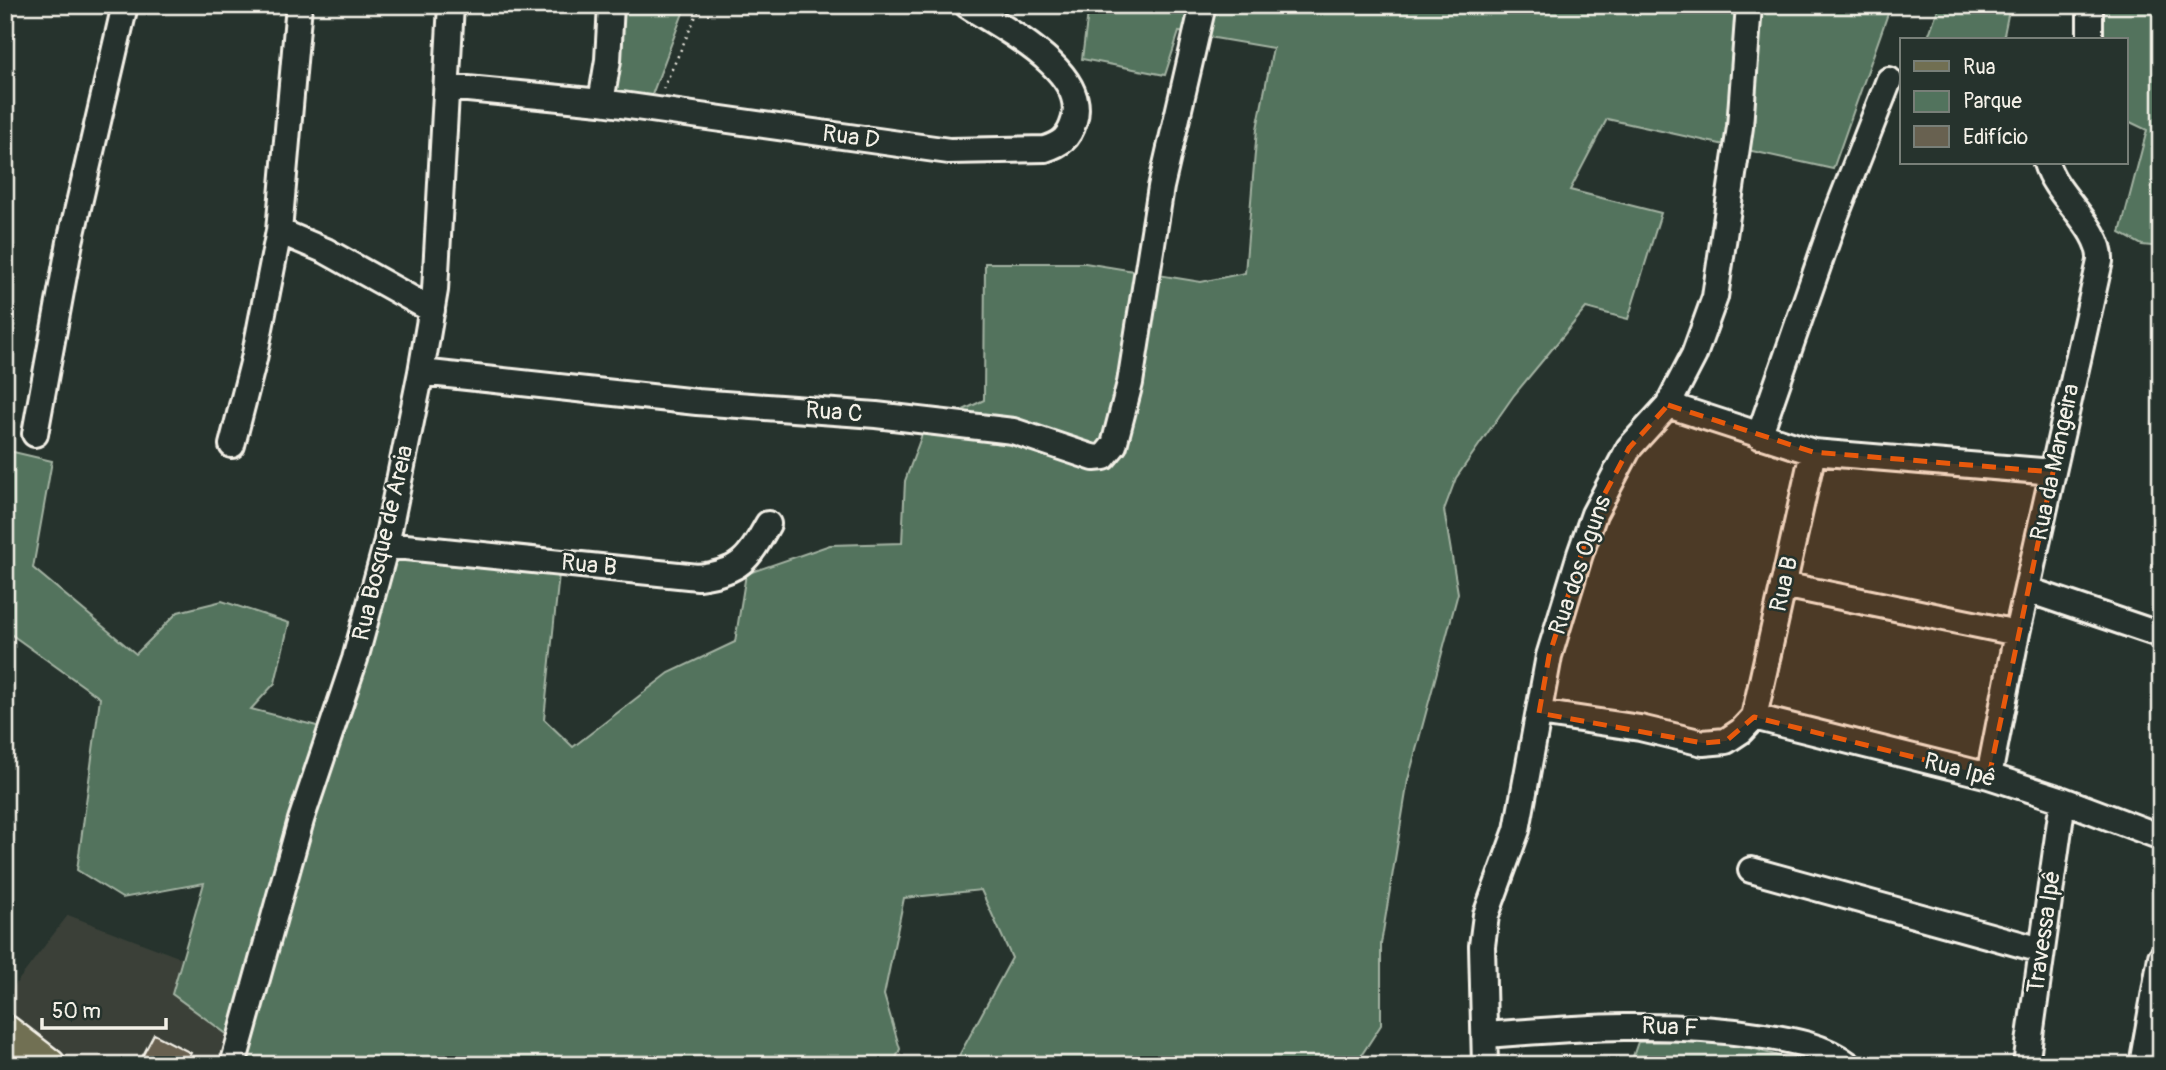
<svg xmlns="http://www.w3.org/2000/svg" width="2166" height="1070" viewBox="0 0 2166 1070" font-family="Pangolin,sans-serif">
	<style>
		.built { fill: #3a4138 }
		.green { fill: #52735d; stroke: #a3b2a2; stroke-width: 2 }
		.shadow { fill: #0007 }
		.building { fill: #686150; stroke: #f4f1e8; stroke-width: 2 }
		.lines { fill: none; stroke-linecap: round; stroke-linejoin: round }
		.minor-casing { stroke: #f4f1e8; stroke-width: 30 }
		.major-casing { stroke: #f4f1e8; stroke-width: 37 }
		.path { stroke: #f4f1e8; stroke-width: 2.5; stroke-dasharray: 2 5; stroke-linecap: butt }
		.minor { stroke: #26332d; stroke-width: 24 }
		.major { stroke: #716f52; stroke-width: 32 }
		.marked { fill: #e8590c; fill-opacity: 0.2; stroke: #e8590c; stroke-width: 5; stroke-dasharray: 14 9; stroke-linejoin: round }
		.labels { text-anchor: middle; dominant-baseline: central; stroke-width: 5; stroke-linejoin: round; paint-order: stroke }
		.street-label { font-size: 24px; fill: #f4f1e8; stroke: #26332d }
	</style>
	<rect width="100%" height="100%" fill="#26332d"/>
	<filter id="ink" filterUnits="userSpaceOnUse"><feTurbulence type="fractalNoise" baseFrequency=".0143" numOctaves="2"/><feDisplacementMap in="SourceGraphic" scale="14" xChannelSelector="R" yChannelSelector="G"/><feConvolveMatrix kernelMatrix="1 2 1 2 8 2 1 2 1" color-interpolation-filters="sRGB"/></filter>
	<g filter="url(#ink)">
		<path class="built" d="M68 915 181 958 172 994 247 1049 244 1065H65L5 1018V998Z"/>
		<path class="green" d="M620 5H686L650 100 615 91Z
			M1089 5H1891L1833 169 1607 119 1570 190 1661 213 1628 319 1586 308 1514 395 1456 478 1444 510 1458 593 1408 780 1381 944V1025L1355 1065H954L1012 958 981 890 904 898 884 995 900 1049 893 1065H244L247 1049 172 994 204 883 122 898 77 870 100 698 5 630V450L52 461 33 568 136 654 178 612 222 601 289 623 275 683 251 709 344 733 368 659 392 556 559 574 544 719 573 747 669 673 735 642 746 574 830 545 902 543 905 481 924 429 984 400 985 263H1085L1201 282 1245 273 1257 129 1273 48 1179 32 1165 75 1082 59Z
			M1921 5H2010L2003 40H1927L1938 9Z
			M2100 5H2161V247L2142 245 2120 233 2147 130 2126 120V40H2096Z
			M1726 1040 1807 1065H1630L1638 1042Z"/>
		<path class="shadow" d="M154 1036 183 1065H136Z"/>
		<path class="building" d="M154 1034 191 1053 185 1065H157L142 1057Z"/>
		<g class="lines">
			<g class="minor-casing">
				<path id="minor" d="M2090 40V5
					M447 87 601 102 949 151 1045 149C1061 144 1069 138 1074 121 1090 71 1001 28 967 5
					M601 102 608 60 611 5
					M279 231 326 251 432 310
					M421 372 697 402 876 415 1013 431 1094 458 1104 457 1114 445 1130 383 1161 187 1203 5
					M1668 405 1813 452 2053 472
					M35 434 70 242 125 5
					M1759 436 1834 220 1889 80
					M232 445 254 359 279 231 299 5
					M386 545 698 577C740 572 748 560 768 524
					M1783 585 2017 633
					M2028 590 2161 635
					M1539 713 1640 728 1703 743 1726 741 1741 731 1754 717
					M1754 717 1989 776 2063 800 2161 837
					M1754 717 1813 452
					M1989 776 2017 633 2100 261C2102 228 2056 197 2046 163
					M1751 870 2041 950
					M1486 1035C1578 1028 1667 1021 1758 1035 1790 1040 1824 1045 1849 1065
					M233 1065 301 820 355 659 386 545 421 372 435 290 451 5
					M1485 1065 1482 946 1486 915 1517 830 1549 656 1580 554 1594 514 1629 448 1668 405 1694 355 1715 297 1740 127 1749 5
					M2026 1065 2063 800
					M2142 1065 2161 957"/>
			</g>
			<g class="major-casing">
				<path id="major" d="M5 1031 49 1065"/>
			</g>
			<path class="path" d="M663 89 701 5"/>
			<use href="#minor" class="minor"/>
			<use href="#major" class="major"/>
		</g>
	</g>
	<path class="marked" d="M1668 405 1813 452 2053 472 1989 776 1754 717 1726 741 1703 743 1539 713 1549 656 1594 514 1629 448Z"/>
	<g class="labels">
		<g class="street-label">
			<text transform="translate(851 137) rotate(8)">Rua D</text>
			<text transform="translate(834 412) rotate(4)">Rua C</text>
			<text transform="translate(2055 462) rotate(-78)">Rua da Mangeira</text>
			<text transform="translate(383 543) rotate(-77)">Rua Bosque de Areia</text>
			<text transform="translate(589 565) rotate(6)">Rua B</text>
			<text transform="translate(1580 565) rotate(-71)">Rua dos Oguns</text>
			<text transform="translate(1784 584) rotate(-77)">Rua B</text>
			<text transform="translate(1960 770) rotate(15)">Rua Ipê</text>
			<text transform="translate(2044 932) rotate(-82)">Travessa Ipê</text>
			<text transform="translate(1670 1027) rotate(3)">Rua F</text>
		</g>
	</g>
	<rect width="2166" height="1070" fill="none" stroke="#26332d" stroke-width="28"/>
	<rect x="14" y="14" width="2138" height="1042" fill="none" stroke="#f4f1e8" stroke-width="2.5" filter="url(#ink)"/>
	<rect x="1900" y="38" width="228" height="126" fill="#26332d" stroke="#787f78" stroke-width="2"/>
	<rect x="1914" y="61" width="35" height="10" fill="#716f52" stroke="#787f78" stroke-width="2"/>
	<text x="1963" y="74" font-size="21" fill="#f4f1e8">Rua</text>
	<rect x="1914" y="91" width="35" height="21" fill="#52735d" stroke="#787f78" stroke-width="2"/>
	<text x="1963" y="108" font-size="21" fill="#f4f1e8">Parque</text>
	<rect x="1914" y="126" width="35" height="21" fill="#686150" stroke="#787f78" stroke-width="2"/>
	<text x="1963" y="144" font-size="21" fill="#f4f1e8">Edifício</text>
	<path d="M42 1018v10h124v-10" fill="none" stroke="#f4f1e8" stroke-width="3.5"/>
	<text x="52" y="1018" font-size="21" fill="#f4f1e8" stroke="#26332d" stroke-width="5" paint-order="stroke">50 m</text>
</svg>
